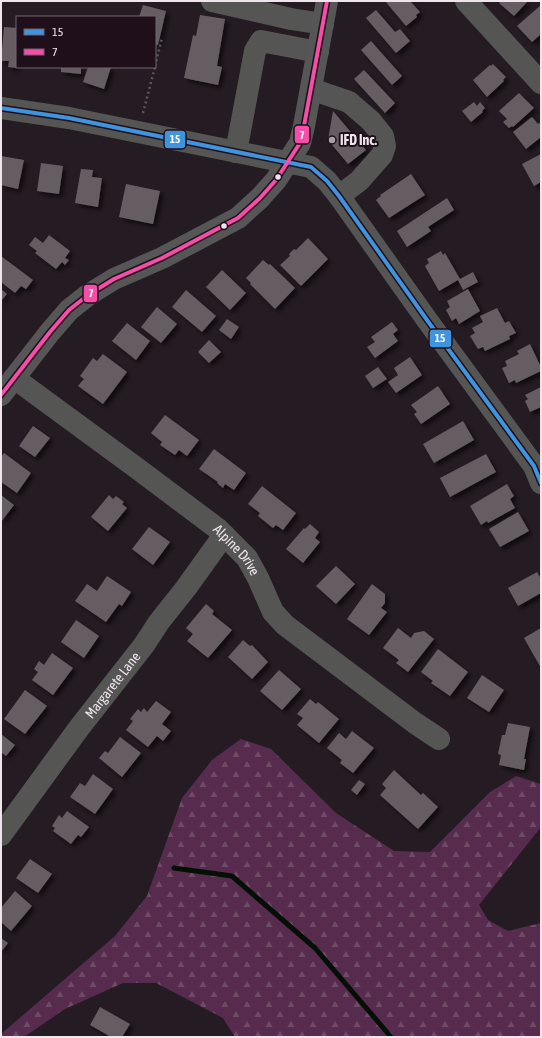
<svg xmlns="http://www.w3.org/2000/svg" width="542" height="1038" viewBox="0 0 542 1038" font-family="'Asap Condensed',sans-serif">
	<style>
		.forest { fill: url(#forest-firs) }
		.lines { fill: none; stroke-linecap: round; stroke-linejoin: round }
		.stream { stroke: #031003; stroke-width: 5 }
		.building { fill: #665d64; filter: url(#shadow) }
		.path { stroke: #5a5759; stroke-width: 2.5; stroke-dasharray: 2 3; stroke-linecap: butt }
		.minor { stroke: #555554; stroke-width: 22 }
		.major { stroke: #575656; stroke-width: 22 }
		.bus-1-casing { stroke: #1f0f1b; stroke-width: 7 }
		.bus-2-casing { stroke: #1f0f1b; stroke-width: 7 }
		.bus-1 { stroke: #4094de; stroke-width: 4 }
		.bus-2 { stroke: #f54da8; stroke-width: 4 }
		.poi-dot { fill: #aa9fa6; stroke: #1f0f1b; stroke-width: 1.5 }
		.bus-dot { fill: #f1e5ed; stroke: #1f0f1b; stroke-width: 1.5 }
		.labels { text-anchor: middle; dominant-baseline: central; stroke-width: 4; stroke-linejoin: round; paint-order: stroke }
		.poi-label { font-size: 14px; font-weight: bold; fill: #f1e5ed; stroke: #1f0f1b; text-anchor: start }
		.street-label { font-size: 14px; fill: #f1e5ed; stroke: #1f0f1b }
		.line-badge { stroke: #1f0f1b; stroke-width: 1.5 }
		.badge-label { font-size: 11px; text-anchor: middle; font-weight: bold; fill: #fff }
	</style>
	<defs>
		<pattern id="forest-firs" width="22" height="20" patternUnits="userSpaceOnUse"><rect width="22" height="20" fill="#562b4d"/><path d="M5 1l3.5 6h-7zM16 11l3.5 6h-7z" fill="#6f4a67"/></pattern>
		<filter id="shadow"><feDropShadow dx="3.5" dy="3.5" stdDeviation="2" flood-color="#0009"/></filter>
	</defs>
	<rect width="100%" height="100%" fill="#251c23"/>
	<path class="forest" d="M241 739 271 749 336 813 394 851 430 852 490 792 516 776 541 784V827L479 905 488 920 508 931 541 923V1037H235L223 1018 156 983H123L65 1009 24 1037H1V1034L115 936 147 896 182 798 212 760Z"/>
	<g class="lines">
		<path class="stream" d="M174 868 232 876 315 948 391 1037"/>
	</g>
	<path class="building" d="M385 1H402L403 2 410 1 420 12 416 15 417 17 406 26Z
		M501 1H528L514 16 499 3Z
		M143 5 166 11 158 45 155 44V17H139Z
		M541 5V34L532 42 517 26Z
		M376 10 395 32 400 29 410 41 396 53 366 18Z
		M200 15 225 19 217 66 222 67 218 85 184 78 193 35 196 36Z
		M4 27 17 28V68L8 67 9 61H1Z
		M371 41 402 76 392 85 361 50Z
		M493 64 506 77 503 80 504 81 487 97 473 80 490 65 491 66Z
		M61 67H81V74L61 72Z
		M88 67H111L104 89 83 82Z
		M364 70 395 103 385 113 354 79Z
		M519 93 534 108 513 127 512 126 509 128 503 122 507 119 499 111Z
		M474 102 477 106 480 102 485 108 482 111 483 112 471 122 462 111Z
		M333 111 366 150 348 164 328 140Z
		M532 117 538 124 541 122V137L526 149 513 132Z
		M541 154V182L534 186 522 164Z
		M1 156 24 160 18 189 1 185Z
		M41 163 63 166 59 194 37 191Z
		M81 169 93 170 92 177 102 178 98 207 75 203Z
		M411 174 425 195 389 218 376 200 381 196 380 195Z
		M126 184 160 191 153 224 119 217Z
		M447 198 454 210 428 227 431 231 407 247 397 231Z
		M49 235 70 251 65 258 69 260 65 265 62 262 56 269 35 253 37 251 29 245 35 237 43 243Z
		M308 238 328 259 301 286 280 265 290 256 289 254 294 249 296 250Z
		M441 251 443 255 445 253 460 279 473 272 478 282 463 290 458 280 439 291 425 266 429 263 427 259Z
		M1 256 33 280 26 289 21 286 15 293 1 282Z
		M263 260 269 265 270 264 295 288 275 309 250 284 251 283 246 278Z
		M222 270 246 293 230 310 206 287Z
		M1 289 7 294 1 301Z
		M468 289 480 311 459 324 456 318 452 321 446 310 450 307 447 301Z
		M186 290 216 316 202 332 172 307Z
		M157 307 177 324 161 343 141 327Z
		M497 308 505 323 509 321 516 333 509 336 510 339 485 351 483 347 478 349 470 336 475 333 472 328 483 322 480 316Z
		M227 319 239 327 231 339 219 330Z
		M392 322 398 330 393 334 398 341 375 358 367 347 375 342 371 337Z
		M127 323 150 341 136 360 112 341Z
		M209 340 221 352 209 363 198 352Z
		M530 344 541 367V371L516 383 515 380 509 383 502 368 507 366 505 361 519 354 517 351Z
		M103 354 127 372 103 404 78 386 84 379 80 376 93 358 97 361Z
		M410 357 422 375 396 393 388 382 398 375 394 368Z
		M378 367 387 379 373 388 365 376Z
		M438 386 450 404 421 424 414 414 417 412 411 405Z
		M541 387V407L530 412 525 401 528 399 525 395Z
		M165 415 199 440 187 456 179 450 175 455 160 445 162 442 151 433Z
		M463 421 474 440 434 463 423 444Z
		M33 426 50 438 35 457 19 446Z
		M214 449 246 473 234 490 225 484 223 488 217 483 218 482 199 469Z
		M4 453 31 473 17 493 1 482V457Z
		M486 454 496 472 450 497 440 478Z
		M507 484 514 496 510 499 515 508 488 523 487 521 481 525 470 506Z
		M262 486 296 513 283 530 276 525 273 528 258 516 260 513 248 504Z
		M1 495 14 505 1 522Z
		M109 495 113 499 116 496 124 502 122 504 127 508 108 531 91 517Z
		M518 512 529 531 500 547 489 529Z
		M310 524 319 532 315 538 320 542 303 563 286 549 304 528 305 529Z
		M149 527 170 542 153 565 132 549Z
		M336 566 355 584 336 604 316 586Z
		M537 572 540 577 541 576V593L518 606 508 588Z
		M107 576 131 592 122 606 119 604 106 622 75 601 87 584 97 591Z
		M372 584 385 594V603L381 608 387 612 369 635 347 619Z
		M206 604 214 611 212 614 232 630 208 658 187 641 193 634 186 628Z
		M76 620 99 636 84 658 61 642Z
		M398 628 411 638 414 633 424 631 434 639 408 672 396 663 399 660 383 648Z
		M541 628V668L524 638Z
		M243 640 250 646 252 645 268 662 252 679 228 657Z
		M438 649 468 672 450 696 431 683 433 681 421 672Z
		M52 653 73 668 53 695 32 680 38 672 34 669 39 661 44 665Z
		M279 670 301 689 282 710 260 691Z
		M482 675 504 690 489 712 467 698Z
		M25 690 47 706 25 734 4 719Z
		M310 699 316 704 318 702 339 719 319 743 297 725 303 718 297 714Z
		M156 701 171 712 162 724 171 731 163 741 157 736 148 747 126 730 133 721 130 719 138 709 141 712 144 708 147 712Z
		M508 723 530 727 524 759H526L524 770 499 765 501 755 498 754 502 735H505Z
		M352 731 374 748 353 773 340 763 342 760 327 748 339 733 346 739Z
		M1 734 15 745 6 756 2 753 1 754Z
		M120 737 141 753 122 777 99 758 105 751 108 753Z
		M394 770 421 795 423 793 438 807 418 829 380 795 386 788 382 784Z
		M93 774 113 789 95 814 70 797 80 783 85 786Z
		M359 780 365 784 357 795 351 790Z
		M67 811 89 827 81 837 78 835 71 844 53 831 55 828 52 826 59 815 62 818Z
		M30 859 52 874 38 893 16 878Z
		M15 891 32 906 11 931 1 922V908Z
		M1 938 8 943 1 952Z
		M100 1007 130 1024 122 1037H111L90 1025Z"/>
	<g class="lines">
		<path class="path" d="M155 66 162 38
			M143 113 155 67"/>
		<g class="minor">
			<path d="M212 1 291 19 323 24"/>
			<path d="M466 1 541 83"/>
			<path d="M311 89 349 102 371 121 383 136 385 146 382 155 359 181 339 196"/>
			<path d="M1 108 69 118 311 167 327 181 339 196 427 320 534 466 541 483"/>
			<path d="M236 152 255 51 261 41 318 52"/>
			<path id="s1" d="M14 378 138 469 218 529 247 558 258 578 273 612 285 625 415 723 439 739"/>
			<path id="s2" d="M1 835 79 728 144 645 159 622 186 588 224 535"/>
		</g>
		<path class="major" d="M1 395 50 332 69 310 88 295 114 279 162 258 238 218 260 198 276 180 300 143 304 126 327 1"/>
		<g class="bus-1-casing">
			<path id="bus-1" d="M1 108 69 118 311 167 327 181 339 196 427 320 534 466 541 483"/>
		</g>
		<g class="bus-2-casing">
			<path id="bus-2" d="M1 395 50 332 69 310 88 295 114 279 162 258 238 218 260 198 276 180 300 143 304 126 327 1"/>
		</g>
		<use href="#bus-1" class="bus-1"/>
		<use href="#bus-2" class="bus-2"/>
	</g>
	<circle class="poi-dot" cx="332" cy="140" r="4"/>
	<g class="bus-dot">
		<circle cx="278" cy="177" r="3.5"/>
		<circle cx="224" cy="226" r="3.5"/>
	</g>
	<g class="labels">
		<g class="poi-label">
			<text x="340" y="140">IFD Inc.</text>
		</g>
		<g class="street-label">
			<text stroke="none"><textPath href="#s1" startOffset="282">Alpine Drive</textPath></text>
			<text stroke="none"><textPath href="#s2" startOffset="187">Margarete Lane</textPath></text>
		</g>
	</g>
	<g class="line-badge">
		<rect x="294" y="125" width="16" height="19" rx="4" fill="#f54da8"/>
		<rect x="164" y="130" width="22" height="19" rx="4" fill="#4094de"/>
		<rect x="83" y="284" width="15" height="19" rx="4" fill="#f54da8"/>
		<rect x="429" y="329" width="23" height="19" rx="4" fill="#4094de"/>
	</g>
	<g class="badge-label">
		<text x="302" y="139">7</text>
		<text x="175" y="143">15</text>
		<text x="91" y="297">7</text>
		<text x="440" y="342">15</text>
	</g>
	<rect width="542" height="1038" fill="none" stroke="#f1e5ed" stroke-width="4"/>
	<rect x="16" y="16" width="140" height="52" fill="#1f0f1b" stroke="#73656f"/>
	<rect x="24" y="29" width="20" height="6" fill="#4094de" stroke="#73656f"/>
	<text x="52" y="36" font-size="12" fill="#f1e5ed">15</text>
	<rect x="24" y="49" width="20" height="6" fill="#f54da8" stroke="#73656f"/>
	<text x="52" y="56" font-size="12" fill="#f1e5ed">7</text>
</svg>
